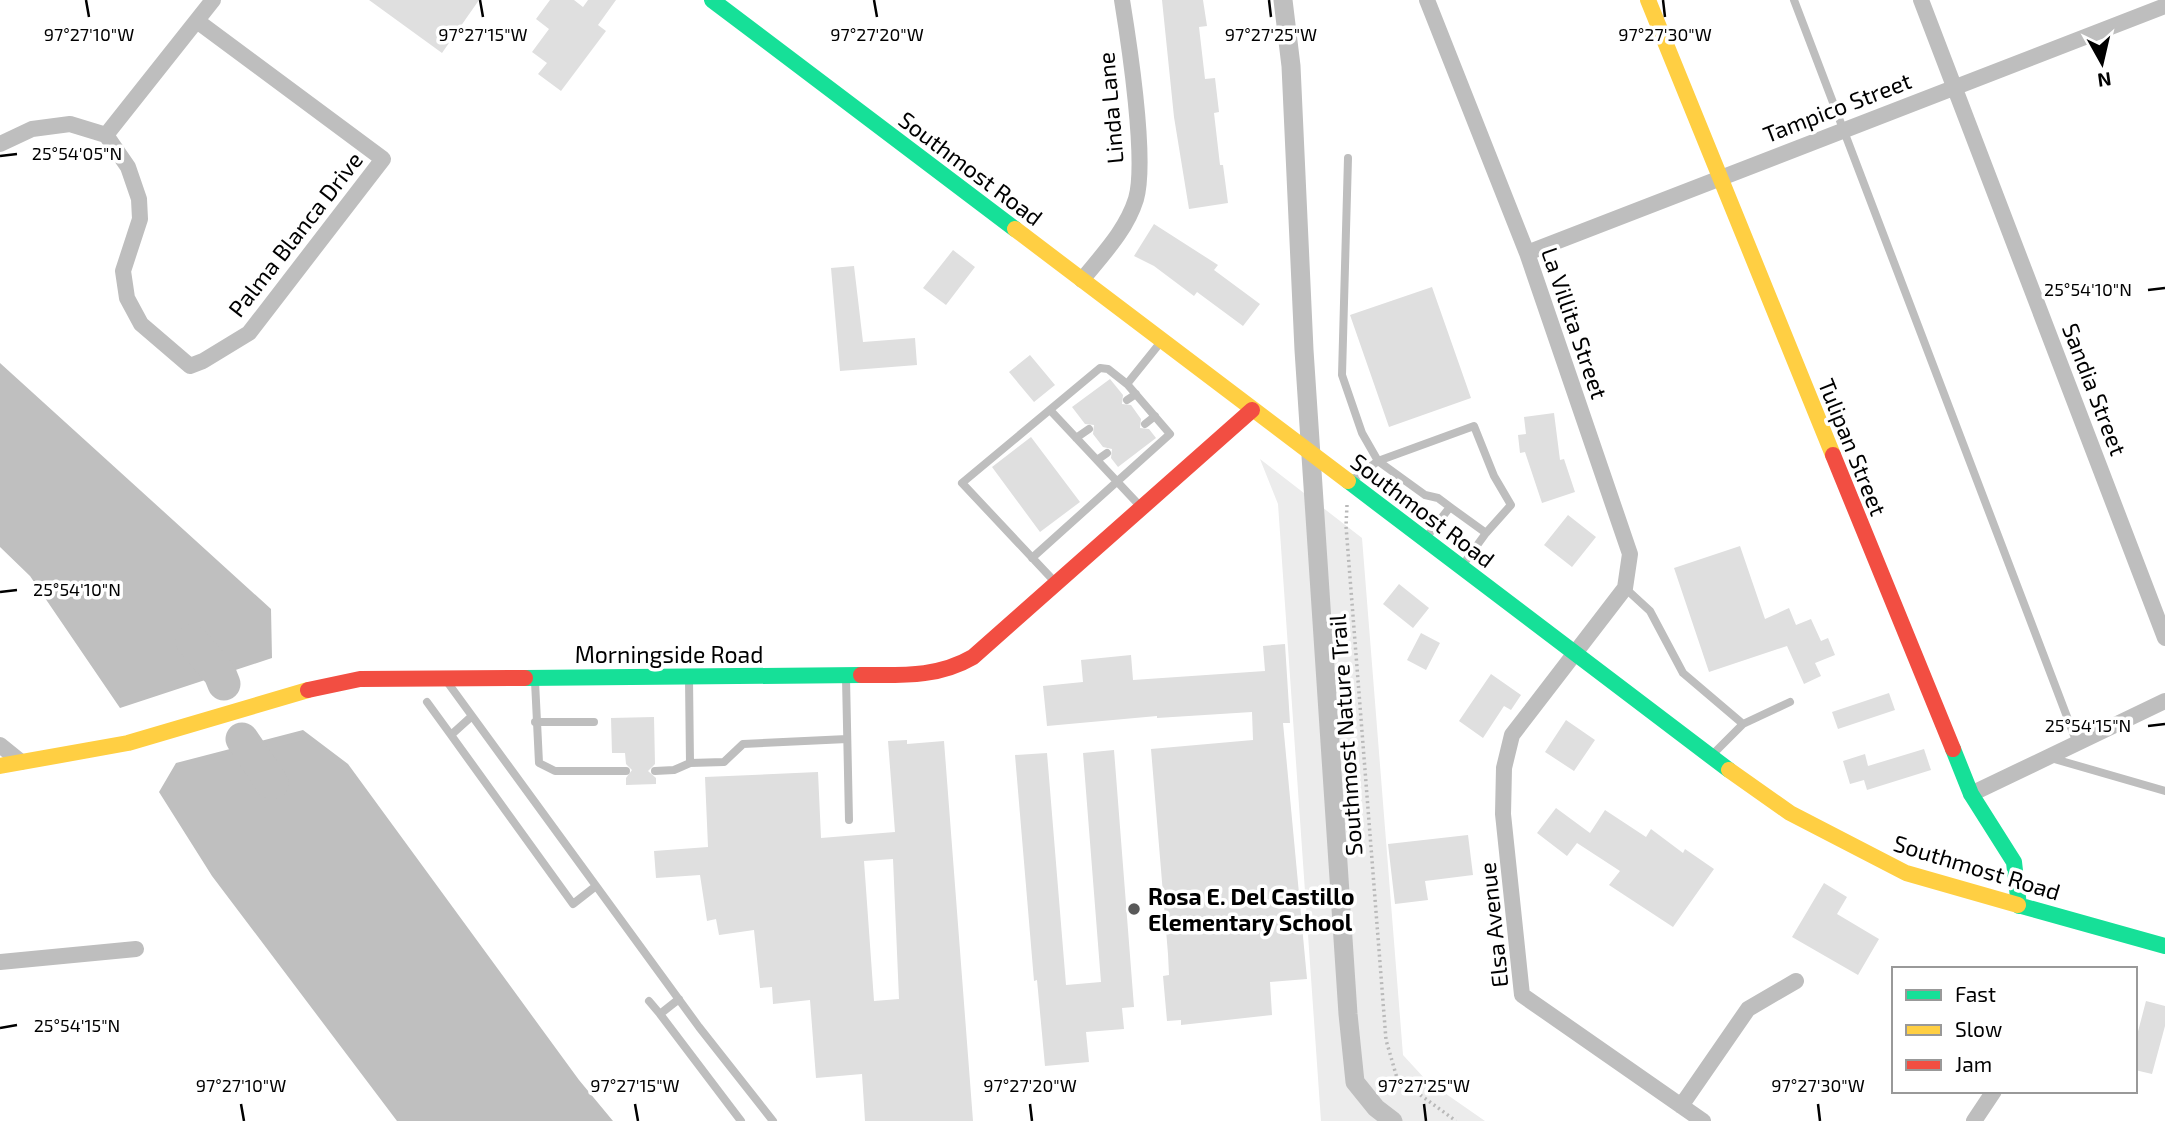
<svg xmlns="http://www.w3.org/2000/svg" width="2165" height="1121" viewBox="0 0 2165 1121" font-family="'Exo 2',sans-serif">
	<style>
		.green { fill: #ececec }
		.water { fill: #bfbfbf }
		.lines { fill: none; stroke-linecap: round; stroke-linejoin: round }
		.canal { stroke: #bfbfbf; stroke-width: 19 }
		.river { stroke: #bfbfbf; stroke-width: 33 }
		.building { fill: #dfdfdf; fill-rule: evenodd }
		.path { stroke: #b9b9b9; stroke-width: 3.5; stroke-dasharray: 2 3.5; stroke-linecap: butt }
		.lane { stroke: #bebebe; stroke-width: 8 }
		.street { stroke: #bebebe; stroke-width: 16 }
		.fast { stroke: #16e098; stroke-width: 16 }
		.slow { stroke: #ffcf43; stroke-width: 16 }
		.jam { stroke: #f24e42; stroke-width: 16 }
		.ticks { fill: none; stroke: #000; stroke-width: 2.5 }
		.poi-dot { fill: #595959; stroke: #fff; stroke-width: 2.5 }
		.labels { text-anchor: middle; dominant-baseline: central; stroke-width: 7; stroke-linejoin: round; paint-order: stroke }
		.street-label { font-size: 23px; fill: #000; stroke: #fff }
		.poi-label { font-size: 23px; font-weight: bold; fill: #000; stroke: #fff; text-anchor: start }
		.ticks-label { font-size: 18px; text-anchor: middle; fill: #000; stroke: #fff; stroke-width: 7; stroke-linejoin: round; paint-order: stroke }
	</style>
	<rect width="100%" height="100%" fill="#fff"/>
	<path class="green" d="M1260 459 1362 538 1403 1055 1426 1080 1485 1121H1321L1278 504Z"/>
	<path class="water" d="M0 363 271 609 272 658 120 708 30 576 0 547Z
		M303 730 348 764 579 1080 613 1121H397L212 876 159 792 176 763Z"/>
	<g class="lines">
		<path class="canal" d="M1283 0 1291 66 1304 350 1348 1014 1355 1082 1376 1108 1393 1121"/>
		<path class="river" d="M192 641 220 674 224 684
			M242 739 272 783"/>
	</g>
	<path class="building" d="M369 0H479L442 53Z
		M550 0H574L583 7 588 0H616L598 25 606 31 561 91 538 74 547 63 532 52 549 29 536 19Z
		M1162 0H1203L1207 26 1199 27 1205 79 1215 78 1219 112 1214 113 1220 165H1223L1228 203 1189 209 1174 117Z
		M1154 224 1218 265 1214 270 1260 304 1243 326 1197 292 1194 296 1154 266 1134 256Z
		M953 250 975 267 946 305 923 288Z
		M854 266 863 342 915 338 917 365 840 371 831 268Z
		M1432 287 1471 398 1389 427 1350 315Z
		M1030 355 1055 385 1034 402 1009 372Z
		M1110 379 1123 395 1122 404 1131 405 1141 419 1140 428 1149 429 1156 438 1118 467 1111 458 1112 449 1103 447 1093 434 1094 425 1085 424 1072 407Z
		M1554 413 1560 460 1564 459 1575 492 1542 503 1525 452 1520 453 1518 435 1526 434 1524 417Z
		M1031 437 1080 502 1040 532 992 467Z
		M1568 515 1596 537 1572 567 1544 545Z
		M1740 546 1765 619 1789 608 1796 625 1811 619 1821 641 1828 638 1835 655 1815 663 1821 676 1804 684 1787 646 1709 672 1674 568Z
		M1399 584 1429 608 1413 628 1383 604Z
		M1421 633 1440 643 1426 670 1407 660Z
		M1285 644 1290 723H1283L1307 979 1270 982 1272 1015 1181 1025V1020L1167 1021 1163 976 1169 975 1168 954 1151 749 1253 740 1252 712 1157 718V716L1047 726 1043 686 1083 682 1081 660 1131 655 1133 680 1265 671 1263 646Z
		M1491 674 1521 695 1511 710 1504 706 1483 738 1459 721Z
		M1889 693 1895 710 1838 729 1832 712Z
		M654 717 655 764 648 771 656 778V784L626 785V778L632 770 626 764 625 753H612L611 718Z
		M1566 720 1595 740 1574 771 1545 752Z
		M907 740V744L944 741 973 1121H865L862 1074 816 1078 810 1000 773 1004 772 987 760 988 754 930 719 935 716 919 707 921 700 875 656 878 654 851 708 847 705 777 818 772 821 838 895 832 888 741ZM893 859 899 999 874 1001 864 861Z
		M1924 749 1931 770 1867 790 1864 780 1850 784 1843 761 1865 754 1868 766Z
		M1114 750 1134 1007 1122 1008 1124 1029 1086 1032 1089 1062 1045 1066 1037 980 1034 981 1015 755 1047 753 1066 985 1101 982 1083 753Z
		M1556 808 1590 833 1605 810 1646 837 1651 829 1683 853 1685 849 1714 869 1673 927 1609 885 1620 871 1577 843 1567 856 1537 833Z
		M1468 835 1473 875 1425 881 1428 900 1395 904 1388 844Z
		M1824 883 1847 897 1837 914 1879 939 1858 975 1792 937Z
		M2146 1001 2165 1006V1026L2152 1074 2135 1070V1043Z"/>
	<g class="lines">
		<path class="path" d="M1347 505 1346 526 1386 1040 1397 1078 1456 1121"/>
		<path class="lane" d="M1794 0 2077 743
			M1348 158 1342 375 1362 433 1378 461 1425 495 1438 498 1450 507
			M1127 400 1136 394
			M1050 410 1140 506
			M1145 424 1155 416
			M1076 438 1089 429
			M1097 460 1107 453
			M1351 481 1378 461 1474 426 1494 476 1511 505 1486 533 1462 566
			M1425 539 1450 507 1486 533
			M1032 558 1170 434 1127 384
			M1055 582 962 483 1100 368 1108 369 1127 384 1160 343
			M1625 588 1650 611 1683 673 1743 724
			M846 678 849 820
			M689 679 690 763 724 762 743 744 847 739
			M535 681 539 763 555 771H626
			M448 683 699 1027 773 1121
			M427 702 451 735
			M472 716 451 735 573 904 596 886
			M535 722H594
			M1713 754 1743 724 1790 702
			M2051 758 2165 791
			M655 771 674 770 690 763
			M679 999 660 1014 741 1121
			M649 1001 660 1014"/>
		<path class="street" d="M1427 0 1527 253 1630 554 1625 588 1512 735 1504 768 1503 814 1522 995 1703 1121
			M1921 0 2165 638
			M106 135 213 0
			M0 144 32 129 70 124 106 135 128 167 139 199 140 219 123 271 127 298 141 324 190 366 203 361 249 333 383 159 197 21
			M1527 253 2165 6
			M1082 280C1102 255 1126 231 1136 199 1147 161 1129 43 1122 0
			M0 745 21 762
			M1971 794 2165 701
			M0 962 136 949
			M1681 1106 1748 1009 1796 981
			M1974 1121 1994 1091"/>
		<path class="fast" d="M712 0 1015 229
			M1348 481 1729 770
			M525 678 861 675
			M1953 749 1971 794 2014 862 2019 906
			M2018 905 2165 946"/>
		<path class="slow" d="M1648 0 1833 455
			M1015 229 1348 481
			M0 766 128 743 308 690
			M1729 770 1790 813 1906 873 2018 905"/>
		<path class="jam" d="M1833 455 1953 749
			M861 675C900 675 937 678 973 657L1252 410
			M308 690 360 679 525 678"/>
	</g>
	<path class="ticks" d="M86 0 89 17M480 0 483 17M874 0 877 17M1269 0 1271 17M1663 0 1665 17M0 156 17 154M2148 290 2165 288M0 592 17 590M2148 726 2165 724M0 1028 17 1025M241 1104 244 1121M635 1104 638 1121M1030 1104 1032 1121M1424 1104 1426 1121M1818 1104 1820 1121"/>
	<circle class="poi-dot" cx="1134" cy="909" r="7"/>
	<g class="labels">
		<g class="street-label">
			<text transform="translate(1837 107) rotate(-21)">Tampico Street</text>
			<text transform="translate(1110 108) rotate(-95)">Linda Lane</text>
			<text transform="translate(971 168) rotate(37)">Southmost Road</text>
			<text transform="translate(295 234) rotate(-52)">Palma Blanca Drive</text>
			<text transform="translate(1575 323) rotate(71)">La Villita Street</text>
			<text transform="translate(2095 389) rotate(69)">Sandia Street</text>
			<text transform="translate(1853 447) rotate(68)">Tulipan Street</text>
			<text transform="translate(1423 510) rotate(37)">Southmost Road</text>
			<text x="669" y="654">Morningside Road</text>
			<text transform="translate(1345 735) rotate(-94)">Southmost Nature Trail</text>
			<text transform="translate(1977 867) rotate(17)">Southmost Road</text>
			<text transform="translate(1493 925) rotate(-96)">Elsa Avenue</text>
		</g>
		<g class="poi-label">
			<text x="1148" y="896">Rosa E. Del Castillo<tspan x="1148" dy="26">Elementary School</tspan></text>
		</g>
	</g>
	<g class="ticks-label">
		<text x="89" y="41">97°27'10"W</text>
		<text x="483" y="41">97°27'15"W</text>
		<text x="877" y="41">97°27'20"W</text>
		<text x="1271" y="41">97°27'25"W</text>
		<text x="1665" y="41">97°27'30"W</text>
		<text x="77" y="160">25°54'05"N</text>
		<text x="2088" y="296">25°54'10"N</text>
		<text x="77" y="596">25°54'10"N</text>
		<text x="2088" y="732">25°54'15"N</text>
		<text x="77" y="1032">25°54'15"N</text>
		<text x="241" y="1092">97°27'10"W</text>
		<text x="635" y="1092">97°27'15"W</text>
		<text x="1030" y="1092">97°27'20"W</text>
		<text x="1424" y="1092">97°27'25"W</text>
		<text x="1818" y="1092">97°27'30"W</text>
	</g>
	<rect x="1892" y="967" width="245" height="126" fill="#ffffff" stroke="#999999" stroke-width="2"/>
	<rect x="1906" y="990" width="35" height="10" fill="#16e098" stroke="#999999" stroke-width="2"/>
	<text x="1955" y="1002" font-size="21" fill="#000000">Fast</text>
	<rect x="1906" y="1025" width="35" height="10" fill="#ffcf43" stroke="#999999" stroke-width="2"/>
	<text x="1955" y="1037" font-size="21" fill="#000000">Slow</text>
	<rect x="1906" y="1060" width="35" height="10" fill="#f24e42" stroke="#999999" stroke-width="2"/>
	<text x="1955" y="1072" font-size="21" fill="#000000">Jam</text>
	<g transform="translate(2102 63) rotate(172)" stroke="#ffffff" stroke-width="5" paint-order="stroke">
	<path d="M0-5L12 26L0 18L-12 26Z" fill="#000000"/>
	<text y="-10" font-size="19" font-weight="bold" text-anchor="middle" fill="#000000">N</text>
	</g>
</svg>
